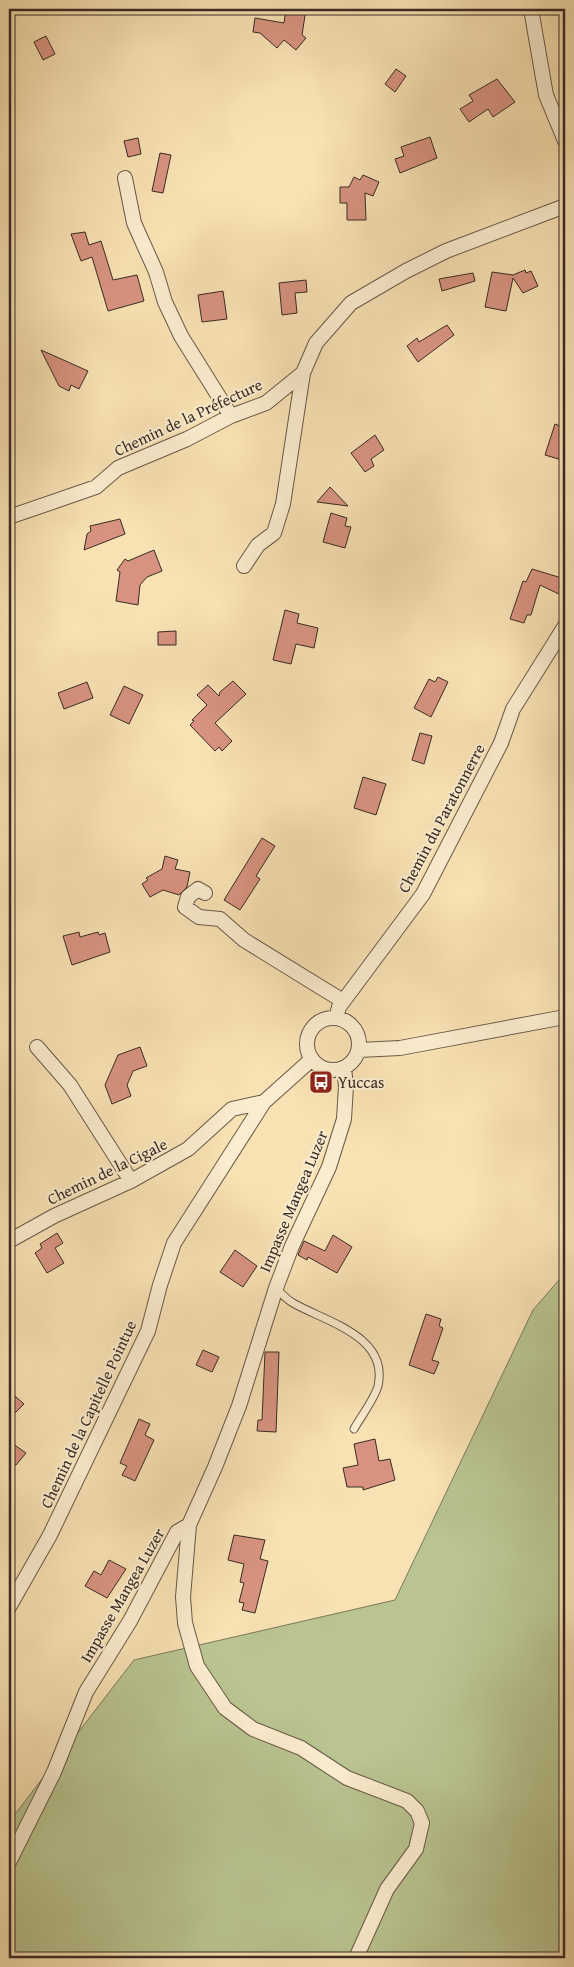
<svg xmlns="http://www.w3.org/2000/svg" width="574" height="1967" viewBox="0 0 574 1967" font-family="'Gentium Book Plus',serif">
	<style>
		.green { fill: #b9c490; stroke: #78785a }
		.building { fill: #d7937f; stroke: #382b23 }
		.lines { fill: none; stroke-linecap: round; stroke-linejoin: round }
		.lane-casing { stroke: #685847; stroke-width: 9 }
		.street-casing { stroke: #685847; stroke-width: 16 }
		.lane { stroke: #faecce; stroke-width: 7 }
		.street { stroke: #faecce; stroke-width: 14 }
		.labels { text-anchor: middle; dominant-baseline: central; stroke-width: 4; stroke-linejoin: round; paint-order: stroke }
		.street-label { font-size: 16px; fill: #382b23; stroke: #faecce }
		.poi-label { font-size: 16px; fill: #382b23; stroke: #faecce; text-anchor: start }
	</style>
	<rect width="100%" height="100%" fill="#f8e1b3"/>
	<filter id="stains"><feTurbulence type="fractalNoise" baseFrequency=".004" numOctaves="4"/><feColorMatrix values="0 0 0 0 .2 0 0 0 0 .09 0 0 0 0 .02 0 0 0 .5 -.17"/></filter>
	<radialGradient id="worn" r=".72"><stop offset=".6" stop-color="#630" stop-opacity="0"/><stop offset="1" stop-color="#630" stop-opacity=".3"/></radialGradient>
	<path class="green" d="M565 1273V1958H9V1822L134 1660 395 1600 533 1310Z"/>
	<path class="building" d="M286 9H306L302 35 306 38 296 50 284 40 277 48 260 33 253 32 255 18 284 23Z
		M46 36 55 54 43 60 34 42Z
		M396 69 406 76 395 92 385 84Z
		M497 79 515 102 493 117 488 109 469 122 460 109 473 101 469 95Z
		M430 137 437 158 400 173 395 159 404 156 401 147Z
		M138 138 141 154 128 157 124 141Z
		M160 153 171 155 163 193 152 191Z
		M363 175 379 182 373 196 365 193 366 220H347V203H340V187H349L354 177 360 180Z
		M85 232 89 245 101 241 113 280 137 275 144 301 108 311 92 257 81 261 71 234Z
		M525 270 526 273 531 271 538 286 523 293 513 278 506 311 485 307 492 272 513 275Z
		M473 273 475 281 442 291 439 279Z
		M306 280 307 292 295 293 297 313 282 315 279 283Z
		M223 291 227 319 202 322 198 295Z
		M447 325 454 335 418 362 407 346 417 338 419 342Z
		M41 350 88 371 79 389 71 385 69 391 59 386Z
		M555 424 565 428V461L545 455Z
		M375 435 384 450 371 459 374 466 365 472 351 453Z
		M330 487 348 506 317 502Z
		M331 513 347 518 345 526 351 527 345 548 323 542Z
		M120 519 125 534 84 550 87 534 91 531 90 526Z
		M154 550 162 571 147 577 140 585 138 605 116 601 120 572 117 570 125 559 128 561Z
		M532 569 565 579V586L561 595 540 585 531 615H527L524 623 510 619 523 581 526 582Z
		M285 610 299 614 297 623 318 628 314 648 296 644 291 664 273 660Z
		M176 631V645H158V632Z
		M438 677 448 682 431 717 414 708 429 679 435 682Z
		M233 681 246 694 215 723 232 741 222 751 219 747 215 751 190 725 194 721 192 720 207 705 197 695 208 685 219 696 220 692Z
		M87 682 93 698 64 709 58 693Z
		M124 686 143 695 129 724 110 715Z
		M420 733 432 736 424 764 412 760Z
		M363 777 386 784 376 815 354 808Z
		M262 838 275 846 256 876 260 879 240 910 224 900Z
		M165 856 178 860 175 869 190 872 187 887 179 895 163 890 150 897 142 884 148 880 146 878 162 869Z
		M79 932 80 937 98 932 99 935 105 933 110 952 72 965 63 936Z
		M140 1047 147 1066 133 1071 127 1085 131 1096 112 1104 105 1085 118 1055Z
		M57 1233 63 1243 55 1248 64 1263 47 1273 35 1253 42 1248 40 1244Z
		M333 1235 352 1247 337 1273 308 1257 307 1260 298 1255 304 1241 325 1251Z
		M235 1250 257 1266 243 1287 220 1272Z
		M426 1314 441 1319 439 1326 443 1328 432 1360 439 1362 434 1374 409 1365Z
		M203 1350 219 1357 212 1372 196 1365Z
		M265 1352H279L276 1432 257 1431 258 1420H262Z
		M9 1391 24 1404 9 1419Z
		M139 1419 150 1424 145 1435 154 1440 135 1481 122 1475 127 1466 120 1463Z
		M375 1439 379 1461 390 1459 395 1480 363 1490V1487H347L343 1468 358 1465 354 1444Z
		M9 1441 26 1453 16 1465 9 1460Z
		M234 1535 265 1540 260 1559 268 1561 255 1613 242 1610 244 1603 239 1602 244 1583 240 1582 244 1564 228 1560Z
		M109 1560 126 1569 107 1598 85 1586 94 1571 101 1575Z"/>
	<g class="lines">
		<g class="lane-casing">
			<path id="lane" d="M276 1288C281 1293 286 1299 293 1303 326 1322 389 1336 378 1386 375 1398 360 1418 354 1429"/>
		</g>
		<g class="street-casing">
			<path id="street" d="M531 9 546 95 565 141
				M125 178 134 223 156 272 165 302 181 336 231 416
				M9 517 96 487 118 468 187 439 231 416 266 403 303 373 316 343 351 303 406 271 446 251 565 206
				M244 566 258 545 274 533 283 504 303 373
				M205 893 198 889 188 897 185 907 199 917 220 919 244 940 343 1001
				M336 1018 339 1007 423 894 501 743 513 709 565 626
				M307 1044a26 26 0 1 1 52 0a26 26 0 1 1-52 0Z
				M37 1047 70 1085 131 1181
				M359 1050 400 1048 565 1017
				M9 1241 54 1216 131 1181 188 1149 232 1109 264 1102 312 1059
				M189 1525 183 1597 185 1623 197 1666 225 1708 253 1729 301 1748 347 1778 407 1801 417 1811 422 1823 416 1849 387 1889 356 1958
				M9 1607 50 1535 148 1331 160 1285 174 1243 264 1102
				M9 1862 54 1772 86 1692 130 1621 177 1532 189 1525 215 1467 239 1406 276 1288 292 1246 329 1167 344 1119 346 1086 344 1068"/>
		</g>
		<use href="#lane" class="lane"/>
		<use href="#street" class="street"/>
	</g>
	<defs>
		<g id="bus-square" transform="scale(1.25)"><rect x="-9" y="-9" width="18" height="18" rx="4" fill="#8f2418" stroke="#faecce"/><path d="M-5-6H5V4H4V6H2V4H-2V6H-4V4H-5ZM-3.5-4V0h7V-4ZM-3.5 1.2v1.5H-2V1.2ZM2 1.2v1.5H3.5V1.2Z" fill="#fff"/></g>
	</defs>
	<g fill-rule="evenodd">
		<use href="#bus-square" x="321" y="1082"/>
	</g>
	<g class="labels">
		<g class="street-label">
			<text transform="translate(188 417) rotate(-25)">Chemin de la Préfecture</text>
			<text transform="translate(441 818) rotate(-62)">Chemin du Paratonnerre</text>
			<text transform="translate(107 1171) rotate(-26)">Chemin de la Cigale</text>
			<text transform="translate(293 1201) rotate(-67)">Impasse Mangea Luzer</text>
			<text transform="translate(88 1414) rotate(-65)">Chemin de la Capitelle Pointue</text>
			<text transform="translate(122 1595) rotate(-60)">Impasse Mangea Luzer</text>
		</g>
		<g class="poi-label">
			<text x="338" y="1082">Yuccas</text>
		</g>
	</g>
	<rect width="574" height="1967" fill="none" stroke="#f8e1b3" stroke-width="30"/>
	<rect x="10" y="10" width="554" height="1947" fill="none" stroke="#382b23" stroke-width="2.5"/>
	<rect x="15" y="15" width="544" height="1937" fill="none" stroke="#382b23"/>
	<rect width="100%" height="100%" filter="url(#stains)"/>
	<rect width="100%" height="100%" fill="url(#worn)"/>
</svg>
